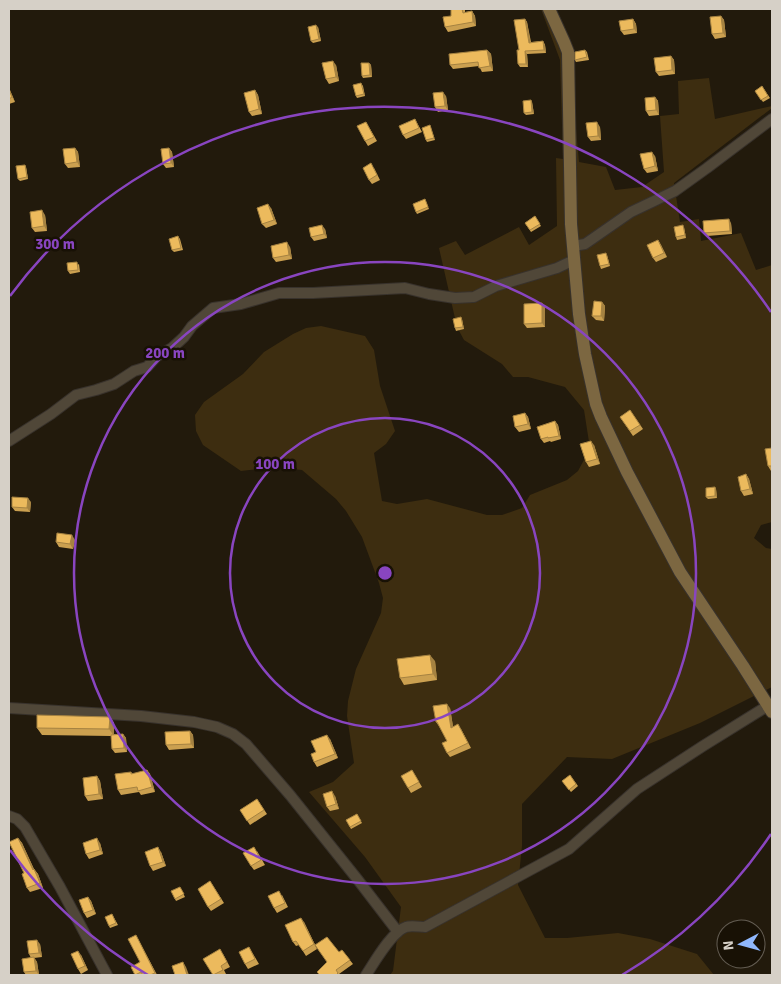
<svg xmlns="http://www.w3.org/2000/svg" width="781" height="984" viewBox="0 0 781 984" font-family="Signika,sans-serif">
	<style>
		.green { fill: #3d2d10 }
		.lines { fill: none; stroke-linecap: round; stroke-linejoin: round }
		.street-casing { stroke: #38322c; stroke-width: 12 }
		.secondary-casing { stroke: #38322c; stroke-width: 14 }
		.street { stroke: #504738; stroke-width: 10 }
		.secondary { stroke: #7c6741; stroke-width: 12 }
		.wall { fill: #cba050 }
		.shaded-wall { fill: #a58241 }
		.building { fill: #ecba5d; stroke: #a58241 }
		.ring { fill: none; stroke: #8945c0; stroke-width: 2.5 }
		.centre { fill: #8945c0; stroke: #181105; stroke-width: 2.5 }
		.ring-label { font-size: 15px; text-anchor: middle; font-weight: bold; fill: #8945c0; stroke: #181105; stroke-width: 5; stroke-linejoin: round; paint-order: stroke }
	</style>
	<rect width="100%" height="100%" fill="#221a0c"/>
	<path class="green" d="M541 9H549L569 50 579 162 606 167 615 190 642 187 664 172 660 116 679 114 678 81 709 78 715 119 772 106V108L674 183 680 222 699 219 701 241 741 233 756 270 772 265V522L761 525 754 538 766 548 772 549V687L700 723 612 759 567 757 522 804V846L518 885 545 938H567L618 933 650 939 697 954 714 975H390L393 971 401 907 365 857 309 792 333 782 354 763 347 716 348 701 356 669 381 613 383 598 379 583 362 537 346 511 336 499 302 470 273 467 241 471 203 445 196 431 195 415 204 402 243 374 264 352 293 334 306 328 321 326 365 336 374 350 380 386 395 431 386 444 374 453 382 501 397 504 427 499 487 515H502L522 508 530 495 567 480 578 471 585 458 589 442 584 410 565 387 528 377H513L502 364 464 340 457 327 439 248 456 241 465 255 519 227 529 245 557 226 556 158 563 159 560 60Z"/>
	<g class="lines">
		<g class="street-casing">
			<path id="street" d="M573 246 585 244 631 212 675 191 707 168 772 119
				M9 441 51 414 76 395 96 390 114 384 134 371 147 367 157 356 172 348 184 337 192 326 213 308 241 304 279 293H313L405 288 429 294 455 298 474 297 496 286 557 268 574 260
				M9 708 141 716 194 722 217 727 233 734 246 744 290 795 358 880 398 932
				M9 816 17 819 25 827 60 887 107 975
				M366 975C374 963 392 931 406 927 411 925 420 927 425 927L569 849 637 789 703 746 769 705"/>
		</g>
		<g class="secondary-casing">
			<path id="secondary" d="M549 9 564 42 568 52 571 224 579 314 585 354 596 404 601 417 627 472 680 572 743 666 772 712"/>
		</g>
		<use href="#street" class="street"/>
		<use href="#secondary" class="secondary"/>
	</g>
	<path class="wall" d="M451 9H465V12L472 11 475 16 476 26 448 32 445 27 451 16Z
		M721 16 724 20 726 37 715 39 712 34Z
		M525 19 527 22 531 42 543 41 545 45 546 53 527 54 528 67H520L518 64 519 50Z
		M633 19 636 24 637 33 624 35 621 31Z
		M318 27 321 41 313 43 311 41Z
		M487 50 491 54 493 71 482 72 479 66 453 69 450 65Z
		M585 50 587 52 589 60 576 62 575 60Z
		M671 56 674 60 675 74 659 76 656 72Z
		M369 63 371 65 372 77 363 78 362 76Z
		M336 65 339 81 329 84 326 79Z
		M361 83 363 86 365 96 357 98 356 96Z
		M762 86 770 98 763 102 755 91Z
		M9 88 15 102 9 104Z
		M255 90 258 95 262 114 252 116 249 112Z
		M446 96 448 110 438 112 435 107Z
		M655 97 658 101 659 115 649 116 646 111Z
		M531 100 532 102 534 114 526 115 524 113Z
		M415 119 422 132 406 139 403 135Z
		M366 122 377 141 368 146 365 141Z
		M430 125 435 140 427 142 426 140Z
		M600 127 601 140 591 141 588 137Z
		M75 148 78 152 80 167 68 168 65 164Z
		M169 148 172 152 174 167 166 168 163 164Z
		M655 156 658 171 647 173 644 169Z
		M25 165 26 167 28 179 20 181 18 179Z
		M374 168 380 180 372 184 369 180Z
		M425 199 429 209 417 214 416 212Z
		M271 208 277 224 266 228 262 224Z
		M45 215 47 231 35 232 32 228Z
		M535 216 541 226 531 232 525 223Z
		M731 223 732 234 707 236 704 233Z
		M684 227 686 238 677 240 676 237Z
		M325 229 327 238 314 241 311 237Z
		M178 236 180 239 183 250 174 252 172 250Z
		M658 240 661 245 667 257 656 262 653 258Z
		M290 247 292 259 276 262 273 258Z
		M607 255 610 266 601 269 600 266Z
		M79 264 80 272 70 274 68 271Z
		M602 302 605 306 604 321 596 320 592 316Z
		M545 307V327L527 328 524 324Z
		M461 317 462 319 464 329 456 331 455 328Z
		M630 410 643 429 633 436 620 417Z
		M525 413 528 417 531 429 519 432 515 427Z
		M555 421 558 425 561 439 551 442 550 441 544 443 541 439Z
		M594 445 600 464 589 467 586 462Z
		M772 448V470L771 471 768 466Z
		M746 474 749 479 753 494 744 496 741 491Z
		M715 487 716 489 717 498 708 499 706 497Z
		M31 502 30 512 15 511 12 507Z
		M75 540 73 549 59 547 56 542Z
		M435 661 437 680 404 685 400 678Z
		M450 708 453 727 461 729 471 748 450 757 447 753V741L439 726 436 722Z
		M110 717 114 723V734H123L126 738 127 752 115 753 112 749 111 736 42 735 37 728Z
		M190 731 193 735 194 748 169 750 166 745Z
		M330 739 338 758 317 767 314 762 316 752Z
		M147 770 150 774 155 792 141 795 139 792 121 795 118 790 131 772 133 774Z
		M412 770 422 787 411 793 408 788Z
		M570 775 578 786 571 792 562 781Z
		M97 776 100 781 103 799 88 801 85 796Z
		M335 796 339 809 330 811 327 807Z
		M257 799 267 814 250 825 240 810Z
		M357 814 362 823 351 829 346 820Z
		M18 838 22 843 34 869 38 874 43 888 30 892 27 888 24 873Z
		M100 843 103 854 89 859 86 854Z
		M257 851 265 865 254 870 251 866Z
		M161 852 166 866 153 871 150 866Z
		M210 881 224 903 211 911 208 907Z
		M181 889 185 897 176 901 175 899Z
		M282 895 288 907 277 913 274 908Z
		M88 897 91 901 96 914 87 918 84 913Z
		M112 914 118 925 110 928 109 926Z
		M304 922 317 949 306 956 299 945 296 946 293 942Z
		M138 939 157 975H135L140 962Z
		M40 944 42 957 34 958 37 962 39 975H26L24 972 31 958 29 954Z
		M249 947 259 964 248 969 245 964Z
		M342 950 353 964 339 974 340 975H319L317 972Z
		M223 954 230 967 224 970 226 974 224 975H213Z
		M81 955 88 970 81 974 78 969Z"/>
	<path class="shaded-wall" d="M472 11 475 16 476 26 473 22Z
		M721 16 724 20 726 37 723 33Z
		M525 19 527 22 531 46 529 43Z
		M633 19 636 24 637 33 634 29Z
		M316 25 318 27 321 41 319 39Z
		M543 41 545 45 546 53 544 50Z
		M487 50 491 54 493 71 490 66Z
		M525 51 527 54 528 67 526 64Z
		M671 56 674 60 675 74 672 70Z
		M333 61 336 65 339 81 336 77Z
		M369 63 371 65 372 77 370 75Z
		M9 88 10 90 15 102 12 97Z
		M255 90 258 95 262 114 259 109Z
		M443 92 446 96 448 110 445 106Z
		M655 97 658 101 659 115 656 110Z
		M531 100 532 102 534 114 532 112Z
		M597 122 600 127 601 140 598 136Z
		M75 148 78 152 80 167 77 162Z
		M169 148 172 152 174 167 171 163Z
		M652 152 655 156 658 171 655 166Z
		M25 165 26 167 28 179 27 177Z
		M268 204 271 208 277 224 274 220Z
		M42 210 45 215 47 231 44 226Z
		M729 219 731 223 732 234 730 231Z
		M322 225 325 229 327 238 324 234Z
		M658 240 661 245 667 257 664 253Z
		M287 242 290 247 292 259 289 255Z
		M602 302 605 306 604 321 601 316Z
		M542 303 545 307V327L542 323Z
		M525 413 528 417 531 429 528 424Z
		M555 421 558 425 561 439 559 436Z
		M591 441 594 445 600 464 597 459Z
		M746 474 749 479 753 494 750 489Z
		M715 487 716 489 717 498 715 496Z
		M28 498 31 502 30 512 27 508Z
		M72 535 75 540 73 549 70 544Z
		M430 655 435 661 437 680 433 674Z
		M447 704 450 708 454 732 451 728Z
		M110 717 114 723V736L109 729Z
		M190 731 193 735 194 748 191 744Z
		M123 734 126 738 127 752 124 748Z
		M327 735 330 739 338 758 335 754Z
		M147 770 150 774 155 792 152 787Z
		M97 776 100 781 103 799 99 794Z
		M332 791 335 796 339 809 336 804Z
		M18 838 22 843 36 874 33 870Z
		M97 838 100 843 103 854 100 850Z
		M158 847 161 852 166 866 163 862Z
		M34 869 38 874 43 888 40 883Z
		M88 897 91 901 96 914 93 910Z
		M301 918 304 922 317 949 314 944Z
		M136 935 138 939 157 975 155 973Z
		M37 940 40 944 42 957 39 953Z
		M78 951 81 955 88 970 85 966Z
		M34 957 37 962 39 975 36 971Z
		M183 962 186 967 189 975H187Z"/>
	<path class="building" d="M451 9H462L463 13 472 11 473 22 445 27 443 17 451 16Z
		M721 16 723 33 712 34 710 17Z
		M525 19 529 43 543 41 544 50 525 51 526 64H518L517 50H519L514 20Z
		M633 19 634 29 621 31 619 21Z
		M316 25 319 39 311 41 308 27Z
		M487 50 490 66 479 68 478 62 450 65 449 54Z
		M585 50 587 57 575 60V52Z
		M671 56 672 70 656 72 654 58Z
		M333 61 336 77 326 79 322 63Z
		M361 63H369L370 75 362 76Z
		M361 83 364 94 356 96 353 85Z
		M762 86 768 96 761 100 755 91Z
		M9 90 12 97 9 99Z
		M255 90 259 109 249 112 244 93Z
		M443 92 445 106 435 107 433 93Z
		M655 97 656 110 646 111 645 98Z
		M531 100 532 112 524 113 523 101Z
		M415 119 419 128 403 135 399 126Z
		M366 122 374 137 365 141 357 126Z
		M597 122 598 136 588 137 586 123Z
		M430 125 434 138 426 140 422 128Z
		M75 148 77 162 65 164 63 149Z
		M169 148 171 163 163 164 161 149Z
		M652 152 655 166 644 169 640 154Z
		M371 163 377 175 369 180 363 168Z
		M25 165 27 177 18 179 16 166Z
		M425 199 428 207 416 212 413 204Z
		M268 204 274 220 262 224 257 208Z
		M42 210 44 226 32 228 30 212Z
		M535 216 540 224 530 230 525 223Z
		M729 219 730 231 704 233 703 221Z
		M322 225 324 234 311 237 309 228Z
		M683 225 685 235 676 237 674 227Z
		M178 236 181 248 172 250 169 239Z
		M658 240 664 253 653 258 647 245Z
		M287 242 289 255 273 258 271 246Z
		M606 253 609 264 600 266 597 255Z
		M77 262 78 270 68 271 67 263Z
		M594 301 602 302 601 316H592Z
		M542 303V323L524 324V304Z
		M461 317 463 327 455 328 453 319Z
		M630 410 640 425 630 431 620 417Z
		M525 413 528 424 515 427 513 416Z
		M555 421 559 436 548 438V437L541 439 537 427Z
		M591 441 597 459 586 462 580 444Z
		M772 448V466H768L765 449Z
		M746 474 750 489 741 491 738 477Z
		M715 487V496L706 497V488Z
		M12 497 28 498 27 508 12 507Z
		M57 533 72 535 70 544 56 542Z
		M430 655 433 674 400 678 397 659Z
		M447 704 451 728 458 724 468 743 447 753 442 743 447 741 437 722H436L433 706Z
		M37 715 110 717 109 729 37 728Z
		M190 731 191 744 166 745 165 732Z
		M123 734 124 748 112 749 111 735Z
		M327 735 335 754 314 762 311 754 316 752 311 741Z
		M147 770 152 787 138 791 137 787 118 790 115 774 131 772V774Z
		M412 770 419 782 408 788 401 776Z
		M570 775 576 784 569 790 562 781Z
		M97 776 99 794 85 796 83 778Z
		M332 791 336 804 327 807 323 794Z
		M257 799 264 810 247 821 240 810Z
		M357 814 361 821 350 827 346 820Z
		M18 838 33 870 34 869 40 883 27 888 22 874 24 873 9 842Z
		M97 838 100 850 86 854 83 843Z
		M158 847 163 862 150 866 145 852Z
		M254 847 261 860 251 866 243 853Z
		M210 881 221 899 208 907 198 889Z
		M180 887 184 894 175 899 171 891Z
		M279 891 285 903 274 908 268 896Z
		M88 897 93 910 84 913 79 900Z
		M112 914 116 923 109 926 105 917Z
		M301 918 314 944 303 951 296 941 293 942 285 925Z
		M136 935 155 973 150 975H143L141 972 135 975 131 967 140 962 128 939Z
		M327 937 339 952 342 950 350 960 336 970 338 973 336 975H320L317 972 327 962 315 945Z
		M37 940 39 953 29 954 27 941Z
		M249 947 255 959 245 964 239 952Z
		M220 949 227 962 221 966 223 970 213 975 203 959Z
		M78 951 85 966 78 969 71 954Z
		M34 957 36 971 24 972 22 959Z
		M183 962 187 975H175L172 966Z"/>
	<g class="ring">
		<circle cx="385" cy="573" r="155"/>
		<circle cx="385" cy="573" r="311"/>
		<path d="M771 834A466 466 0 0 1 622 975M148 975A466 466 0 0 1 10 850M10 296A466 466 0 0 1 771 312"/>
	</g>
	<circle cx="385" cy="573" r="8" class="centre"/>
	<g class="ring-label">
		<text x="55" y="249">300 m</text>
		<text x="165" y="358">200 m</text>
		<text x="275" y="469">100 m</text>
	</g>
	<rect width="781" height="984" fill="none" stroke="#d6d0c7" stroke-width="20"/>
	<g transform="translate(741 944) rotate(264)"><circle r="24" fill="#181105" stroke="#645d53"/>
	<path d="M0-4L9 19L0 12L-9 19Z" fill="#90b8fd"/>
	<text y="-8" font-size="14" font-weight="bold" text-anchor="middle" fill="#d6d0c7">N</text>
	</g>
</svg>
